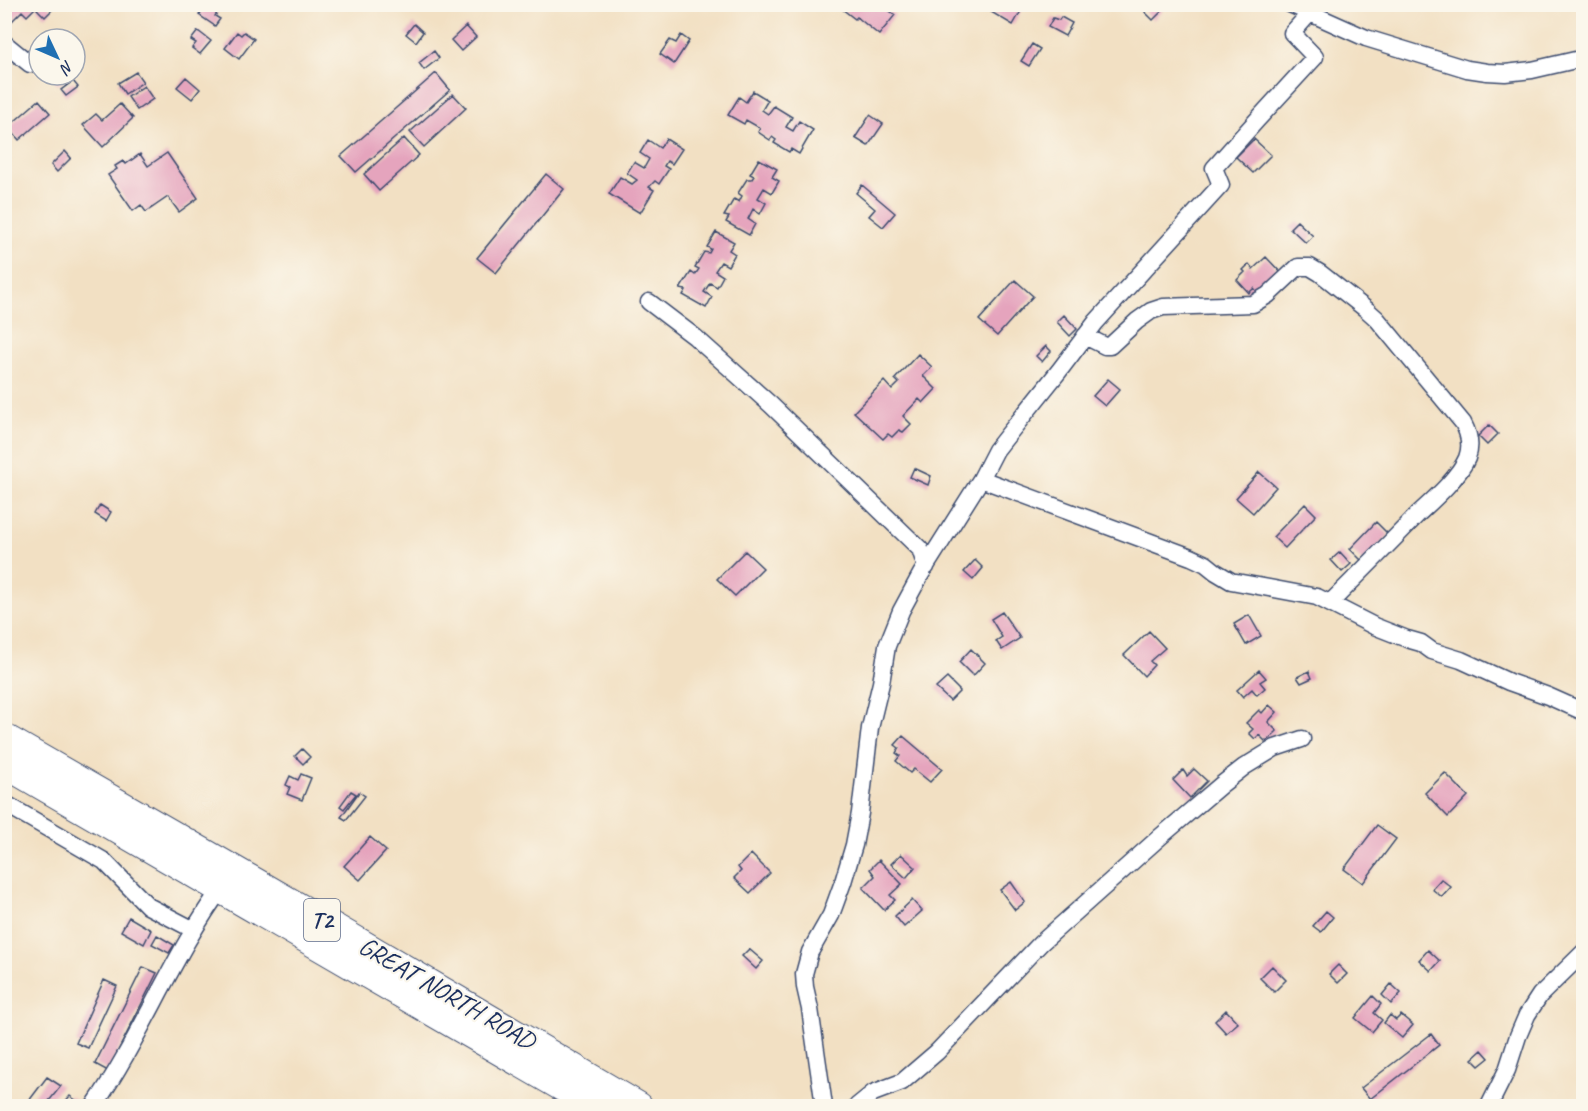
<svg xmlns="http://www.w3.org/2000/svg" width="1588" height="1111" viewBox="0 0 1588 1111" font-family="Caveat,sans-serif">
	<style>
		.building { fill: #e5a4bd }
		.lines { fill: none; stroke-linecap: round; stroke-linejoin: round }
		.minor-casing { stroke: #3b4a6d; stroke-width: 19 }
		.trunk-casing { stroke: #3b4a6d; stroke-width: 29 }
		.minor { stroke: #fff; stroke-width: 16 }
		.trunk { stroke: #fff; stroke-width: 27 }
		.labels { text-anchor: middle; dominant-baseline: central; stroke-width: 4.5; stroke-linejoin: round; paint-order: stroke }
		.shield { fill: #fbf7ec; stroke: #5e6b89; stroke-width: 1.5 }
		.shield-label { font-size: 24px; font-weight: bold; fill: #1b2f5e }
		.street-label { font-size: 26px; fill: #1b2f5e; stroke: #fbf7ec }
	</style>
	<rect width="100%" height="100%" fill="#fbf7ec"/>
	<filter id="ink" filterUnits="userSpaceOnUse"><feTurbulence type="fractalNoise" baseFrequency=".0167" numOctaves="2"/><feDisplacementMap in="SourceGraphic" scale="12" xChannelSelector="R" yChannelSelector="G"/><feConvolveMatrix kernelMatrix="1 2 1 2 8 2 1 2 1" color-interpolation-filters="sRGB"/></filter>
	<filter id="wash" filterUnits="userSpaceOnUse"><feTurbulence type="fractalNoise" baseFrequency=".008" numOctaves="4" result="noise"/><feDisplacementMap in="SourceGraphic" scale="24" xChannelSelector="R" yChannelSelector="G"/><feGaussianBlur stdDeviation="1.35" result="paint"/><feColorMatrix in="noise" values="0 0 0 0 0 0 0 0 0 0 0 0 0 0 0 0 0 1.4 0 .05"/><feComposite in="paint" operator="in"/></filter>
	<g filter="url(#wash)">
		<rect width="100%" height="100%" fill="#f2e0c3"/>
		<g id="blocks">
			<path class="building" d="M4 4H33L36 7 27 16 22 11 6 27 4 25Z
				M41 4H47L52 10 45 17 37 9Z
				M988 4H1025L1013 25 986 9Z
				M1153 4H1155L1162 11 1153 20 1145 12Z
				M211 5 219 10 215 16 220 19 215 26 199 15 205 7 208 9Z
				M837 5H882L895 15 879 35 857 17 855 19Z
				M1061 17 1072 23 1065 36 1048 27 1053 18 1059 20Z
				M414 24 423 32 416 42 406 34Z
				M466 26 476 37 461 51 451 40Z
				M198 31 211 41 200 54 192 48 196 43 191 40Z
				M237 32 241 35 244 32 254 39 239 59 225 48Z
				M681 35 689 41 674 64 660 54 670 40 676 43Z
				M1032 44 1040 49 1029 66 1021 61Z
				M434 51 439 58 424 70 419 63Z
				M136 72 143 82 125 94 118 83Z
				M436 73 450 90 356 172 341 156Z
				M50 75H69L58 85Z
				M186 77 200 89 192 99 177 87Z
				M73 81 78 87 66 96 61 90Z
				M144 86 153 99 137 110 128 97Z
				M753 91 768 100 762 110 768 114 774 106 792 117 786 127 793 131 799 121 813 130 799 154 791 149 789 152 774 143 776 140 772 137 770 140 758 132 760 128 746 120 744 124 728 115 739 97 746 102Z
				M453 94 466 108 424 147 410 132Z
				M39 100 50 113 19 140 8 127Z
				M120 104 133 118 103 147 83 125 96 114 102 120Z
				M870 115 883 124 868 146 855 138Z
				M404 138 419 155 379 191 364 174Z
				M666 139 682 149 672 164 667 161 664 166 669 169 659 184 655 181 649 187 654 190 640 213 609 194 620 177 632 184 637 180 627 173 634 162 644 168 649 159 640 153 648 140 660 148Z
				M1254 139 1271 155 1253 173 1236 157Z
				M65 151 71 158 57 172 51 165Z
				M167 153 198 198 179 212 168 197 146 212 141 205 133 211 108 175 117 169 115 166 123 161 126 164 140 154 148 166Z
				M759 159 777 169 772 177 779 181 772 193 764 188 758 198 766 203 760 214 753 209 748 219 755 224 749 235 726 222 729 217 724 216 734 199 739 202 742 196 738 193 747 179H752L754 176 750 174Z
				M546 174 564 189 496 273 477 258Z
				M862 185 895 213 883 227 869 216 875 209 856 193Z
				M1297 221 1313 236 1306 243 1290 228Z
				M716 232 734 242 729 250 735 254 728 266 721 262 715 271 723 276 717 287 710 283 704 292 712 297 706 308 683 295 686 290 680 289 691 272 695 275 699 269 695 267 704 252 709 253 711 249 707 247Z
				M1266 257 1284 276 1262 297 1254 288 1249 293 1237 280 1245 272 1243 270 1249 264 1253 269Z
				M1015 280 1033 296 997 336 979 320Z
				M1064 315 1077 329 1070 336 1057 322Z
				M1046 346 1051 351 1042 362 1036 356Z
				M918 354 932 367 923 376 936 389 923 403 919 399 903 416 911 424 903 432 899 430 892 437 888 434 883 439 854 412 884 381 892 390 899 383 895 379Z
				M1108 379 1120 389 1105 406 1093 396Z
				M1489 425 1498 434 1487 445 1478 436Z
				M914 468 931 476 928 485 910 477Z
				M1259 472 1276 487 1253 513 1236 498Z
				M1305 504 1316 515 1285 548 1273 537Z
				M100 505 111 512 106 521 95 514Z
				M1376 522 1389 535 1363 562 1350 549Z
				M745 551 763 568 735 596 717 579Z
				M1340 552 1351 564 1342 572 1331 560Z
				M975 560 983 568 973 580 964 572Z
				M1002 612 1020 638 1002 650 996 641 1002 637 991 619Z
				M1249 615 1261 636 1246 645 1234 624Z
				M1149 631 1165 648 1150 661 1154 665 1144 676 1124 655Z
				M971 649 985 663 973 676 959 662Z
				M1259 670 1266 678 1260 682 1265 688 1257 695 1252 689 1243 697 1237 690Z
				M1309 671 1312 678 1301 683 1297 677Z
				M947 678 960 691 950 701 936 688Z
				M1269 705 1277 712 1268 722 1277 731 1266 742 1259 735 1255 739 1249 733 1253 729 1246 723 1259 710 1262 713Z
				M903 736 942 769 930 782 914 769 910 773 896 761 900 756 896 753 899 748 895 745Z
				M302 749 310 757 303 764 295 756Z
				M1194 769 1207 781 1190 798 1173 780 1183 770 1187 776Z
				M1445 773 1468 796 1448 817 1425 793Z
				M301 774 311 778 302 800 287 794 290 787 286 785 290 776 298 780Z
				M351 791 356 794 344 809 340 806Z
				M359 792 365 796 346 820 341 817Z
				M1377 825 1396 839 1363 883 1344 869Z
				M370 837 386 851 360 880 344 866Z
				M751 854 770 873 750 893 734 878 741 871 738 867Z
				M901 854 915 867 906 878 891 864Z
				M879 860 902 884 890 895 895 900 884 910 863 888 875 876 870 869Z
				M1441 879 1451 887 1442 897 1432 889Z
				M1011 882 1025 902 1015 910 1000 890Z
				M912 900 922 911 904 927 895 916Z
				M1326 911 1333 917 1321 932 1313 926Z
				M129 917 151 930 144 944 121 931Z
				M157 935 174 945 169 953 152 944Z
				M749 949 763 961 756 969 742 956Z
				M1428 950 1440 961 1431 971 1419 960Z
				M1338 965 1347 974 1338 983 1329 974Z
				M1272 966 1286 980 1274 992 1260 978Z
				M143 967 157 973 108 1071 95 1064Z
				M104 980 117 986 88 1048 76 1043Z
				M1391 984 1401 993 1391 1004 1382 995Z
				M1373 996 1381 1004 1374 1013 1382 1020 1372 1032 1355 1018Z
				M1226 1010 1238 1023 1226 1033 1215 1021Z
				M1390 1015 1396 1020 1401 1015 1413 1025 1402 1038 1384 1023Z
				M1431 1034 1439 1045 1370 1099 1361 1088Z
				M1482 1050 1489 1058 1479 1066 1472 1059Z
				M47 1077 61 1086 45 1106H25Z
				M70 1096 84 1106H61Z"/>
		</g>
	</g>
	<g filter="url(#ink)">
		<use href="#blocks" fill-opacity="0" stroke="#3b4a6d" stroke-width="1.5"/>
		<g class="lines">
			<g class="minor-casing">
				<path id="minor" d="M1290 4 1366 38 1467 69 1487 72 1505 73 1532 70 1584 58
					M4 43 30 64
					M649 302 695 337 771 405 920 549 926 567
					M1085 336 1105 346H1110L1137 321 1151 311 1163 307 1253 304 1268 295 1298 267H1310L1320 273 1367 310 1377 319 1463 423C1469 434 1472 445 1467 458 1459 477 1433 500 1418 514 1389 544 1359 574 1330 603
					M981 479 1191 557 1206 564 1216 572 1231 581 1317 597 1374 626 1407 639 1421 643 1432 651 1461 660 1509 682 1548 696 1584 712
					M4 803 104 861 148 906 194 930
					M94 1106C143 1035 173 953 225 883
					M824 1106 810 1009 805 987 804 974 810 952 831 915 843 882 854 845 860 813 870 728 881 683 887 646 901 611 921 574 981 479 996 450 1007 436 1059 371 1096 322 1221 185 1214 168 1257 120 1315 57 1292 33 1310 13
					M857 1106 873 1093 902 1082 937 1052 1041 943 1160 837 1221 785 1244 767 1275 748 1302 739
					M1489 1106 1507 1070 1518 1036 1527 1015 1540 995 1584 952"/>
			</g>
			<g class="trunk-casing">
				<path id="trunk" d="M4 737 336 928 639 1106
					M4 764 594 1106"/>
			</g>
			<use href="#minor" class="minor"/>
			<use href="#trunk" class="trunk"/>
		</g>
	</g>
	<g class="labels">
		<rect class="shield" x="304" y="899" width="36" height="42" rx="4.5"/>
		<g class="shield-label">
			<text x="322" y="920">T2</text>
		</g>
		<g class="street-label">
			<text transform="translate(447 993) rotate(30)">GREAT NORTH ROAD</text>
		</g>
	</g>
	<rect width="1588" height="1111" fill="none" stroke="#fbf7ec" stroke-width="24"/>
	<g transform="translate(57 57) rotate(134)"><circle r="28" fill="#fbf7ec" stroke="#a1a7b3" stroke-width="1.5"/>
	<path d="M0-4.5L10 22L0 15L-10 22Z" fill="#1f6fb2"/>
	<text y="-9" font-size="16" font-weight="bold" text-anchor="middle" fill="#1b2f5e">N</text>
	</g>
</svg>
